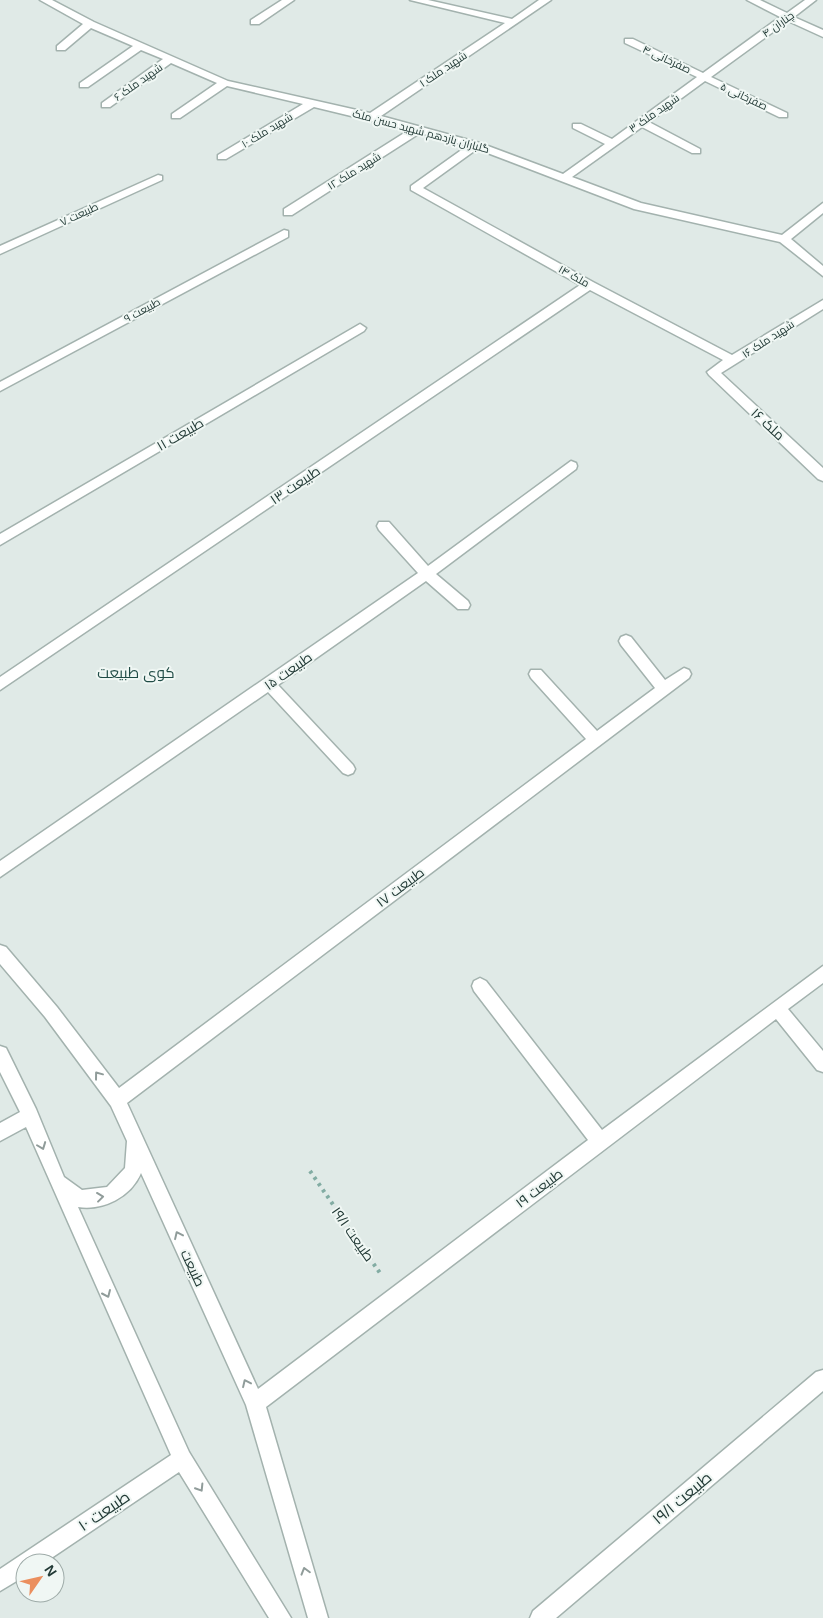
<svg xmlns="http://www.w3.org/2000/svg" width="823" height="1618" viewBox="0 0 823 1618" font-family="Arial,Cairo,sans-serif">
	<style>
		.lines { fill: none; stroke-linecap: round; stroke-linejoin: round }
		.minor-casing { stroke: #a3b2ae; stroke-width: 3 }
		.path { stroke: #82aca3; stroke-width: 4; stroke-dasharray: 3 4.5; stroke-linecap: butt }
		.minor { fill: #fff; fill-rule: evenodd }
		.oneway { stroke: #909c9a }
		.labels { text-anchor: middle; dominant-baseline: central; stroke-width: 4; stroke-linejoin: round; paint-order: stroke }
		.far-street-label { font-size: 11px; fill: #223a36; stroke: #f0f7f4 }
		.street-label { font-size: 14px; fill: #223a36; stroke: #f0f7f4 }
		.neighbourhood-label { font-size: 15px; fill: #1f4b45; stroke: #f0f7f4 }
		.near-street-label { font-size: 16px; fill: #223a36; stroke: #f0f7f4 }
	</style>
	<rect width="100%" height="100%" fill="#e0eae7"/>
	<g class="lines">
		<g class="minor-casing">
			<path id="minor" d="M40 0H52L94 22 228 81 370 113 505 23 410 0H428L512 19 539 0H551L381 116 480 143 563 174 605 144 573 128V124H581L612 139 697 77 625 43V39H633L703 73 780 17 747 0H760L787 13 805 0H816L794 17 823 30V37L788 21 711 77 787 113V117H779L705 81 649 122 700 149V153H692L642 127 572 177 641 203 782 235 823 203V213L791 239 823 266V276L780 242 634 209 477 149 423 188 593 282 732 355 823 300V309L721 373 823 468V481L818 479 709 375 707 372 723 360 590 290 0 690V677L580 285 411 190V186L467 146 420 133 292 215H284V209L409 130 314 107 226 159H218V155L303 104 227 86 180 118H172V114L217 83 171 63 110 107H102V103L163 59 141 50 88 87H80V83L133 46 91 28 65 50H57V46L83 24Z
				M282 0H294L259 24H251V20Z
				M158 175 162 176V180L0 254V246Z
				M284 230 288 231V237L0 391V382Z
				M360 324 366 328 364 331 0 545V534Z
				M571 461 576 463 577 466 576 469 436 574 468 601 470 605 468 609H458L426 581 278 685 353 765 355 769 353 773 348 775 343 773 268 692 0 877V861L418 573 379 530 377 526 379 522H389L428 566Z
				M626 635 631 637 665 680 684 668 689 670 691 674 689 678 127 1103 258 1389 588 1140 474 991 472 986 474 981 480 978 486 981 602 1130 823 966V983L788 1009 823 1051V1072L817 1070 776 1019 266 1407 328 1618H308L246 1405 141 1173C131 1197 103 1211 78 1207L189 1452 291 1618H269L179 1472 44 1563H25V1576L0 1591V1569L171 1455 26 1127 0 1141V1123L20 1112 0 1072V1046L6 1048 36 1109 64 1177 82 1190 107 1187 125 1168 127 1141 111 1106 45 1017 0 964V945L6 947 57 1007 119 1088 586 739 531 678 529 674 531 670H541L597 731 655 688 621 645 619 641 621 637Z
				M823 1370V1391L556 1618H530L533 1611 816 1372Z"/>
		</g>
		<path class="path" d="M310 1171 382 1276"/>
		<use href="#minor" class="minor"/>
	</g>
	<defs><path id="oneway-chevron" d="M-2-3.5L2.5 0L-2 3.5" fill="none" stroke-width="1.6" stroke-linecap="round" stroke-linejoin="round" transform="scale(1.25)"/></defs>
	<g class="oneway">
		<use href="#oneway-chevron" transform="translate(98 1075) rotate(-127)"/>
		<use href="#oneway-chevron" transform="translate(42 1146) rotate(69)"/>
		<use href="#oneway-chevron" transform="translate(100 1197) rotate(-7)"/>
		<use href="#oneway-chevron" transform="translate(178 1235) rotate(-115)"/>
		<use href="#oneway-chevron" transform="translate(107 1294) rotate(66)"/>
		<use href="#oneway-chevron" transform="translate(246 1383) rotate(-115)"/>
		<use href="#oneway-chevron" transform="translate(200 1488) rotate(58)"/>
		<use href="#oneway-chevron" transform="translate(305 1571) rotate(-106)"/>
	</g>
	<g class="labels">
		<g class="far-street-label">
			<text transform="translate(778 24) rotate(-35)">۴ چناران</text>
			<text transform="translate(667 59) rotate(25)">صفرخانی ۴</text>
			<text transform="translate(443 69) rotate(-34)">۱ شهید ملک</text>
			<text transform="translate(138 82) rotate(-35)">۶ شهید ملک</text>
			<text transform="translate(744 96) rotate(25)">صفرخانی ۵</text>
			<text transform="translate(654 113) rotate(-35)">۳ شهید ملک</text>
			<text transform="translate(267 130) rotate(-31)">۱۰ شهید ملک</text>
			<text transform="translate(421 131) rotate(15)">گلباران یازدهم شهید حسن ملک</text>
			<text transform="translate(354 171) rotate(-32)">۱۲ شهید ملک</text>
			<text transform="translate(79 214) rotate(-25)">طبیعت ۷</text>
			<text transform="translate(574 276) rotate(29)">ملک ۱۴</text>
			<text transform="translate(142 310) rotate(-28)">طبیعت ۹</text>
			<text transform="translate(768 339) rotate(-33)">شهید ملک ۱۶</text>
		</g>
		<g class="street-label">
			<text transform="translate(768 424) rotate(43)">ملک ۱۶</text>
			<text transform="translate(180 434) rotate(-30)">طبیعت ۱۱</text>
			<text transform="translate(295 485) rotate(-34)">طبیعت ۱۳</text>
			<text transform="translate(288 671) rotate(-35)">طبیعت ۱۵</text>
			<text transform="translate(400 887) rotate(-37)">طبیعت ۱۷</text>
			<text transform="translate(539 1188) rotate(-37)">طبیعت ۱۹</text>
			<text transform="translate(353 1234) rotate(55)">طبیعت ۱۹/۱</text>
			<text transform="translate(193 1268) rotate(65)">طبیعت</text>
		</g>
		<g class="neighbourhood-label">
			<text x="136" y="672">کوی طبیعت</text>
		</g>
		<g class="near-street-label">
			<text transform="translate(682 1498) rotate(-40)">طبیعت ۱۹/۱</text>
			<text transform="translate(104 1511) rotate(-34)">۱۰ طبیعت</text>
		</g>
	</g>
	<g transform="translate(40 1578) rotate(56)"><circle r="24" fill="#f0f7f4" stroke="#9eaba8"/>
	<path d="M0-4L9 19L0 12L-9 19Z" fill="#eb8f5e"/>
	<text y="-8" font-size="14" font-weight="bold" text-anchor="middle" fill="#223a36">N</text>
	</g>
</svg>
